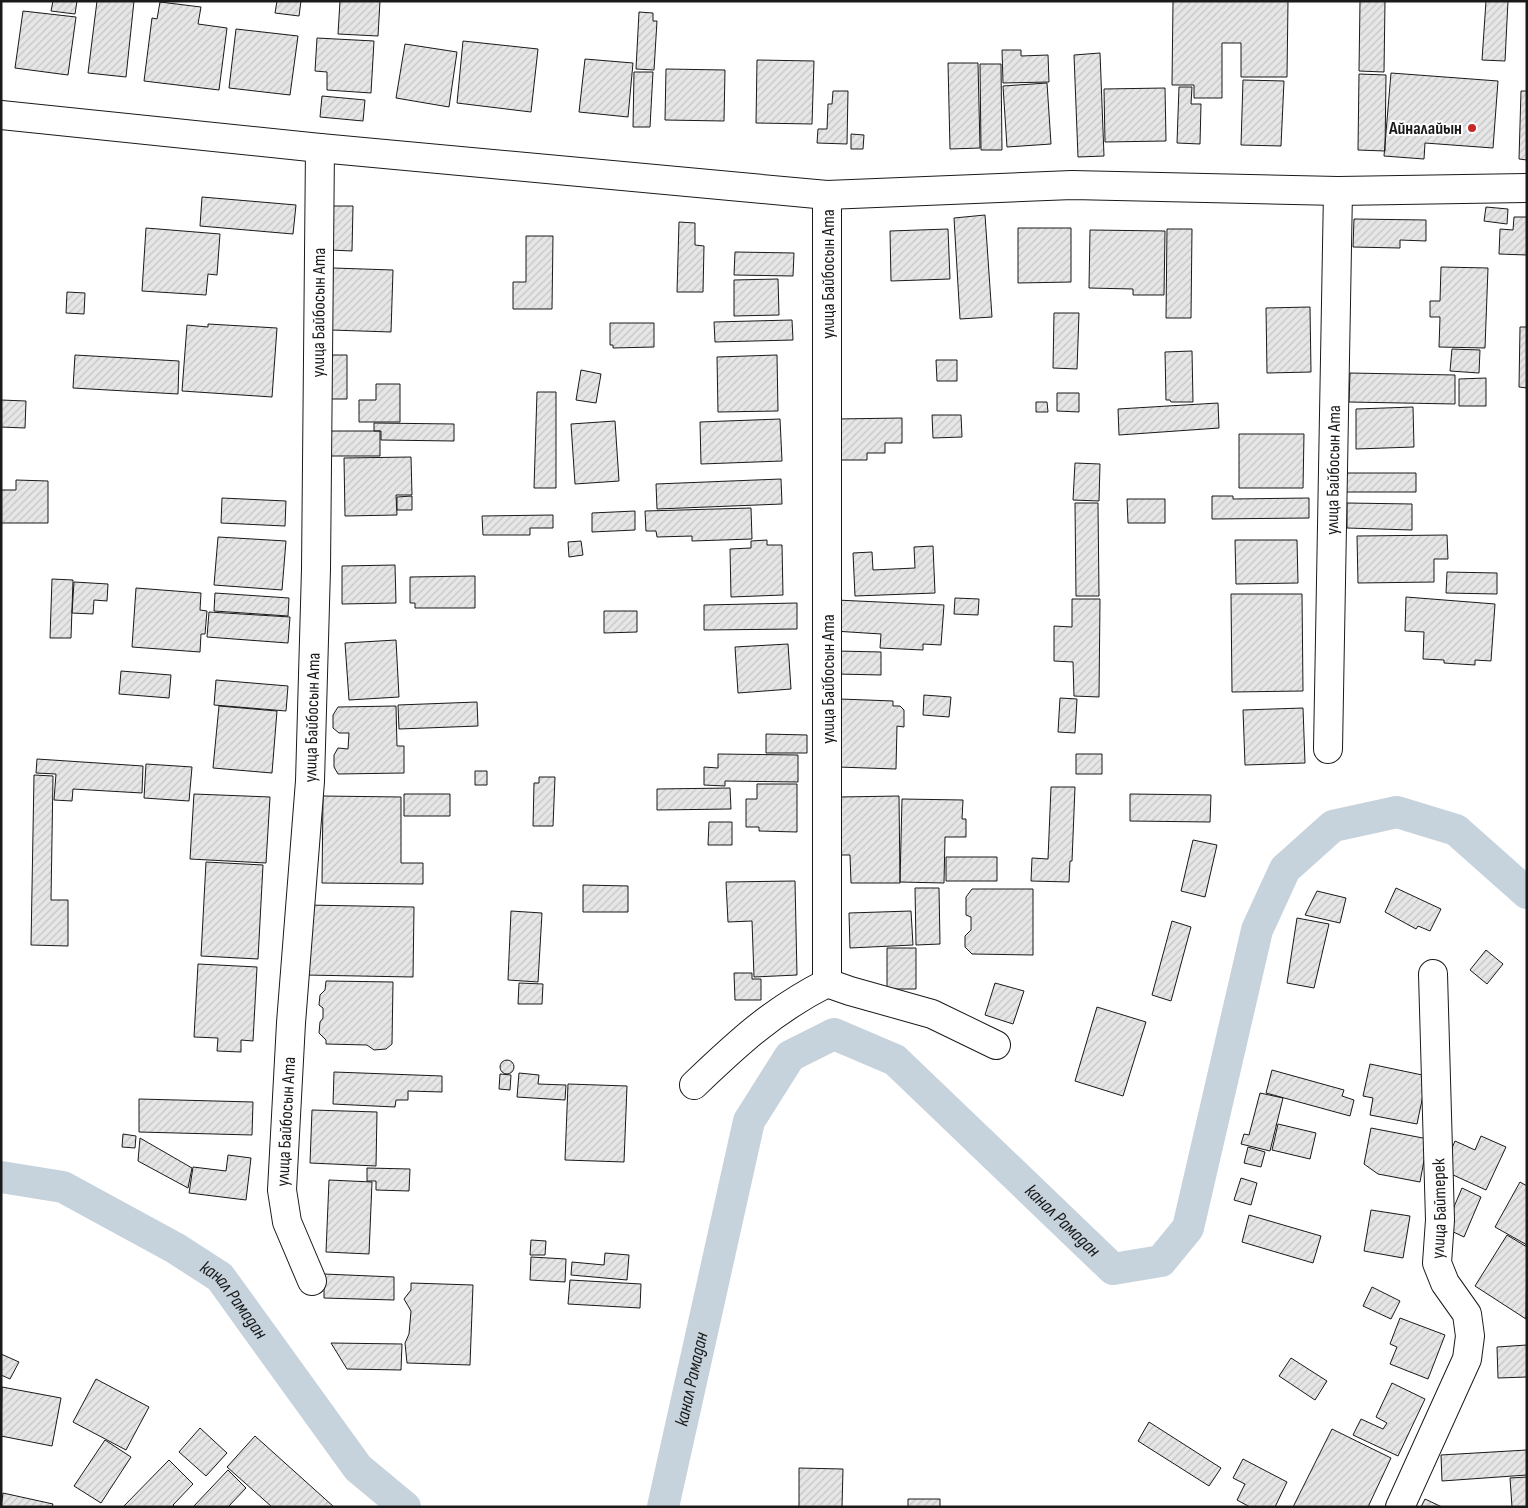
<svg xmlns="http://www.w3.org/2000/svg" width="1528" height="1508" viewBox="0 0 1528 1508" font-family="'Sofia Sans Condensed',sans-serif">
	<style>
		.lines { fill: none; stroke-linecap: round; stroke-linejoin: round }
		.canal { stroke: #c6d2dc; stroke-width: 32 }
		.building { fill: url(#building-hatch); stroke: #1a1a1a }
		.minor-casing { stroke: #1a1a1a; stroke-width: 30 }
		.minor { stroke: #fff; stroke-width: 28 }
		.poi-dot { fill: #c62828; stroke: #fff; stroke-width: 2 }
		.labels { text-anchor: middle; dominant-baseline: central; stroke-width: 4; stroke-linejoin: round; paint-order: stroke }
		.poi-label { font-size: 18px; font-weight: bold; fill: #1a1a1a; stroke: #fff; text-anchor: end }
		.street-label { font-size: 18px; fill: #1a1a1a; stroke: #fff }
		.water-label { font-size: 19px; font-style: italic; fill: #1a1a1a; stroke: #fff }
	</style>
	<defs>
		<pattern id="building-hatch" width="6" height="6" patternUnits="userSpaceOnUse" patternTransform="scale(1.25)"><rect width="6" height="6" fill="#e6e6e6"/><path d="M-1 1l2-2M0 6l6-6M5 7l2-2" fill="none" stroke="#c5c5c5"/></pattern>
	</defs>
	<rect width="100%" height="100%" fill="#fff"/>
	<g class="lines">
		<g class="canal">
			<path id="s1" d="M1 1177 63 1187 175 1248 220 1277 358 1468 405 1507"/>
			<path id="s2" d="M663 1507 749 1121 790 1056 834 1034 895 1060 1113 1269 1161 1261 1188 1228 1257 930 1285 869 1333 826 1397 812 1456 830 1527 893"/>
		</g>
	</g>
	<path class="building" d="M53 1H77L75 14 51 11Z
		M97 1H134L126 77 88 73Z
		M277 1H301L299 16 275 13Z
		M340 1H380L378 36 338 34Z
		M1173 1H1288L1287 77H1241V43H1222V98H1194V85H1172Z
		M1360 1H1385L1384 72 1359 71Z
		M1486 1H1508L1505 61 1482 60Z
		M160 2 201 7 198 24 227 28 219 90 144 81 152 18 157 19Z
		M23 11 76 17 68 75 15 68Z
		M639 12 653 13V21H657L654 70 636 69Z
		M236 29 298 36 290 95 229 88Z
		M317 38 374 41 371 93 327 90V72L315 71Z
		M463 41 538 49 531 112 457 103Z
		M405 44 457 52 449 107 396 98Z
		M1002 50H1021V56L1048 55 1049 82 1003 83Z
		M1100 53 1104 156 1078 157 1074 55Z
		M585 59 633 63 628 117 579 112Z
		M757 60 814 61 812 124 756 123Z
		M948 63H978L980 148 950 149Z
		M980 64H1001L1002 150H981Z
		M666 69 725 70 724 121 665 120Z
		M634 72H653L650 127H633Z
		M1391 73 1498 81 1493 148 1425 143 1424 159 1384 156Z
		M1359 74 1386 75 1385 151 1358 150Z
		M1243 80 1284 81 1281 146 1241 145Z
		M1047 83 1051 144 1007 147 1003 86Z
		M1179 87H1192L1191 104H1201L1200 144 1177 143Z
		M1165 88 1166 141 1105 142 1104 89Z
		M833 91H848L847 144 817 143 818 129H827L828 104H832Z
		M1521 91H1527V160L1519 159Z
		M322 96 365 100 363 121 320 117Z
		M851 134 864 135 863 149H851Z
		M202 197 296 205 293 234 200 226Z
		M332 206H353L352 251 331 250Z
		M1486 207 1508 209 1507 224 1484 221Z
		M985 215 992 317 960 319 954 218Z
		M1514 217H1527V255L1499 254 1500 229 1513 230Z
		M1354 219 1426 220V241L1400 240V248L1353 247Z
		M679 222 695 223V245L704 246 703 292H677Z
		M146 228 220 234 217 275 208 274 206 295 142 291Z
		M1018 228H1071V282L1018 283Z
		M948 229 950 279 891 281 890 231Z
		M1167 229H1192L1191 318H1166Z
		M1090 230 1165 231 1164 295H1133V289L1089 288Z
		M526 236H553L552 309H513V282H526Z
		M735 252 794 253 793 276 734 275Z
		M1441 267 1488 268 1485 348 1439 347 1440 317H1430V301H1440Z
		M333 268 393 270 391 332 331 330Z
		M778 279 779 315 734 316V280Z
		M67 292 85 293 84 314 66 313Z
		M1310 307 1311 372 1267 373 1266 308Z
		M1054 313H1079L1077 369 1053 368Z
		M792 320 793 340 715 342 714 322Z
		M610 323H654V347L613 348V345H610Z
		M208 324 277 328 272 397 182 391 187 325 208 327Z
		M1520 327H1527V388L1519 387Z
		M1452 349 1480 350 1479 373 1450 371Z
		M1192 351 1193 402H1171L1170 400H1166L1165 352Z
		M75 355 179 361 178 394 73 388Z
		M328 355H347V399H328Z
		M777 355 778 411 718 412 717 357Z
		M936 360H957V381H937Z
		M581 370 601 374 596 403 576 400Z
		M1350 373 1455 375V404L1349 402Z
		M1486 378V406H1459V379Z
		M376 384H400V422H359V400H376Z
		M537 392H556V488H534Z
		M1057 393H1079V412L1057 411Z
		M1 400 26 401 25 428 1 427Z
		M1036 402H1047L1048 412H1036Z
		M1218 403 1219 428 1119 435 1118 409Z
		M1413 407 1414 447 1356 449V409Z
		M932 415H961L962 437 933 438Z
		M902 418V443H885V453H867V460H841L837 419Z
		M780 419 782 461 701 464 700 422Z
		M615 421 619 481 575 484 571 424Z
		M374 423 454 424V441L381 440V431H374Z
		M328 431H380V456H327Z
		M1239 434H1304L1303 488H1239Z
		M411 457 412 495H396L397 515 345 516 344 458Z
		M1075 463 1100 464 1099 501 1073 500Z
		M1345 473H1416V492H1345Z
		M781 479 782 504 657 509 656 484Z
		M16 480 48 481V523H1V490H16Z
		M412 496V510H397V497Z
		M1212 496H1233V499L1309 498V518L1212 519Z
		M222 498 286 501 285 526 221 523Z
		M1127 499H1165V523H1128Z
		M1075 503H1098L1099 596H1076Z
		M1347 503 1412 504V530L1347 528Z
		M751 508 752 539 692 541V536L657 537 656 531H646L645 511Z
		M635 511V530L592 532V513Z
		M553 515V528H530V535H483L482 516Z
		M1447 535 1448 559H1434V582L1358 583 1357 536Z
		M218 537 286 541 282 590 214 585Z
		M767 540V545H782L783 595 731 597 730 549 751 548V541Z
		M1235 540H1297L1298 583 1236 584Z
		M581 541 583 555 569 557 568 542Z
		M933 546 935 593 855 596 853 553 872 552 873 570 915 568 914 547Z
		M395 565 396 603 342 604V566Z
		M1447 572 1497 573V594L1446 593Z
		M475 576V608H415V603H410V577Z
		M52 579 73 580 71 638H50Z
		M74 582 108 584 107 601 94 600 93 614 72 613Z
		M136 588 201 593 200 610 207 611 205 634H201L200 652 132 647Z
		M215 593 289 598 288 616 214 611Z
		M1231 594H1302L1303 691 1232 692Z
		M1406 597 1495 604 1491 661 1475 660V665L1444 663V660L1423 659 1424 632 1405 631Z
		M955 598 979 599 978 615 954 614Z
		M1072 599H1100L1099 697 1074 696 1073 662 1054 661V626L1072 627Z
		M836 600 944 605 941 645 923 644V650L880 648 881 634 834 631Z
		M797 603V629L704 630V605Z
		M604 611H637V632L604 633Z
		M209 612 290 617 288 643 207 637Z
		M396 640 399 697 349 700 345 643Z
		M788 644 791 689 738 693 735 647Z
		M837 651 881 652V675L837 674Z
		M121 671 171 675 169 698 119 694Z
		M216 680 288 686 286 711 214 705Z
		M924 695 951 697 949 717 923 715Z
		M1060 698 1077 699 1075 733 1058 732Z
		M840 699 893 701V706H900L904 710V727L897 726 896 769 838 767Z
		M477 702 478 726 399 729 398 705Z
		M219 706 277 711 272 773 213 768Z
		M396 706 397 746H404V773L338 774 334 767V755L338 748 348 749 349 733H339L333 728V715L338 707Z
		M1303 708 1305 763 1245 765 1243 710Z
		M766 734 807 735V753H766Z
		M718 754 798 755V782L725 781V786L704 785V767L718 768Z
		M1076 754H1102V774H1076Z
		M37 759 143 766 142 793 73 789 72 801 54 800 56 774 36 773Z
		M146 764 192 767 189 801 144 798Z
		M475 771H487V785H475Z
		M34 775 53 776 51 900H68V946L31 945Z
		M539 777H555L553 826H533L534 783H539Z
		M757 784H797V832L759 831V827H746V799H757Z
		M1051 787H1075L1072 861H1070L1069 882 1031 881 1032 858 1048 859Z
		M730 788 731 809 657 810V789Z
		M194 794 270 797 266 863 190 859Z
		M404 794H450V816H404Z
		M1130 794 1211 795 1210 822 1130 821Z
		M323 796 401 797V863H423V884L322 883Z
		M899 796 900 883H851L850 855H840V797Z
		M902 799 963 800 962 819H966V837H945L944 883 900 882Z
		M709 822H732V845H708Z
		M1193 840 1217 845 1205 897 1181 891Z
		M946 857H997V881H946Z
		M206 862 263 865 258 959 201 956Z
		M795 881 797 975 754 977 752 921 728 922 726 882Z
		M583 885 628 886V912H583Z
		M915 888H939L940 944 916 945Z
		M1396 888 1441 909 1430 931 1418 926 1416 929 1385 912Z
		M972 889H1033V955L972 954 965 947V936L971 930V917L966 915V897Z
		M1317 891 1346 898 1340 923 1305 915Z
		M306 905 414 907 413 977 305 975Z
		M511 911 542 913 538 982 508 980Z
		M911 911 913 945 850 948 849 913Z
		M1297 918 1329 924 1314 988 1287 983Z
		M1172 921 1191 927 1171 1001 1152 995Z
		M887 948H916V989H887Z
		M1486 950 1503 964 1487 984 1470 970Z
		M198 964 257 967 253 1041 241 1040V1052L217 1051 218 1038 194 1037Z
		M734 973H752V979H761V1000H735Z
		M326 981 393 982 392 1044 386 1049 374 1050 367 1045 326 1044V1040L319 1033 320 1022 323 1018V1008L319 1005 320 995 325 990Z
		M519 983 543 984 542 1004H518Z
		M995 983 1024 991 1013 1024 985 1015Z
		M1097 1007 1146 1022 1123 1096 1075 1081Z
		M500 1067a7 7 0 1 1 14 0a7 7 0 1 1-14 0Z
		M1370 1064 1427 1076 1417 1124 1370 1115 1373 1098 1363 1096Z
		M1272 1070 1344 1090 1342 1096 1354 1100 1350 1116 1266 1093Z
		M334 1072 442 1076V1092L408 1091V1100H396L395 1107 333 1104Z
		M519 1073 539 1075 538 1084 566 1085 565 1100 517 1097Z
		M500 1074 511 1075 510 1090 499 1089Z
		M568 1084 627 1086 624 1162 565 1160Z
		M1260 1093 1283 1098 1270 1151 1241 1144 1244 1134 1249 1135Z
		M139 1099 253 1102 252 1135 139 1132Z
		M312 1110 377 1112 376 1166 310 1163Z
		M1278 1124 1316 1133 1310 1159 1272 1150Z
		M1371 1128 1428 1139 1420 1182 1378 1174 1364 1164Z
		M123 1134 136 1136 135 1148 122 1147Z
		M1481 1136 1506 1147 1486 1190 1451 1174 1445 1165 1455 1141 1475 1150Z
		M140 1138 192 1168 188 1188 138 1161Z
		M1248 1147 1265 1152 1261 1167 1244 1163Z
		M228 1155 251 1158 246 1200 189 1193 193 1167 226 1171Z
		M367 1168 410 1169 409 1191 376 1190V1181H367Z
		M1241 1178 1257 1183 1251 1205 1234 1200Z
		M329 1180 372 1182 369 1254 326 1252Z
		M1520 1182 1527 1186V1245L1495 1227Z
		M1462 1188 1481 1197 1464 1237 1445 1228Z
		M1371 1210 1410 1216 1403 1258 1364 1251Z
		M1249 1215 1321 1236 1313 1263 1242 1242Z
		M1507 1235 1527 1247 1526 1319 1475 1286Z
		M531 1240 546 1241 545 1255H530Z
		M605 1253 629 1255 627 1280 571 1275 572 1262 604 1265Z
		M531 1257 566 1259 565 1282 530 1280Z
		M324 1274 394 1277V1300L324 1298Z
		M570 1280 641 1284 640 1308 568 1304Z
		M411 1283 473 1285 470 1365 407 1363 405 1343 409 1334 411 1311 404 1299 411 1290Z
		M1372 1287 1400 1301 1391 1319 1363 1306Z
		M1400 1318 1445 1335 1428 1379 1390 1364 1397 1347 1390 1344Z
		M331 1343 402 1344 401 1370 347 1369Z
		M1527 1345V1377L1498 1378 1497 1347Z
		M1 1354 19 1362 10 1379 1 1375Z
		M1291 1358 1327 1381 1315 1400 1279 1376Z
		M96 1379 149 1407 126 1450 73 1422Z
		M1392 1383 1425 1399 1398 1456 1353 1435 1361 1419 1383 1429 1387 1423 1376 1417Z
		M2 1387 61 1398 52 1446 1 1436Z
		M1149 1422 1221 1468 1209 1486 1138 1441Z
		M200 1428 227 1453 206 1476 179 1452Z
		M1332 1429 1391 1458 1368 1507H1293Z
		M255 1436 334 1507H272L227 1467Z
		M105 1440 131 1457 101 1503 74 1486Z
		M1527 1450V1475L1442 1481 1441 1455Z
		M1243 1459 1287 1482 1275 1507H1250L1237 1500 1245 1484 1233 1478Z
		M169 1460 193 1484 173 1505 175 1507H123Z
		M799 1468 843 1469 842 1507H799Z
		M228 1470 246 1488 228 1507H193Z
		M1527 1477V1507H1512L1510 1478Z
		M3 1493 53 1504 52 1507H1Z
		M908 1499H940V1507H908Z
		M1425 1499 1442 1507H1421Z"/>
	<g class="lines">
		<g class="minor-casing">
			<g id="minor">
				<path d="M1 115 320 148 827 195 1072 185 1338 191 1527 188"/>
				<path d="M827 195V983"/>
				<path id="s3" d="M1328 749 1338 191"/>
				<path d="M827 983 850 991 932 1014 996 1045"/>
				<path d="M694 1085C738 1043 772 1011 827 983"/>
				<path id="s4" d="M312 1281 287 1222 282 1190 291 1023 310 781 316 569 320 148"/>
				<path id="s5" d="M1400 1507 1467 1359 1470 1336 1467 1314 1445 1283 1437 1263 1440 1220 1433 974"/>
			</g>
		</g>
		<use href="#minor" class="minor"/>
	</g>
	<circle class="poi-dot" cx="1472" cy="128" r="5"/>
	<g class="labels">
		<g class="poi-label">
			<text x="1462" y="128">Айналайын</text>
		</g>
		<g class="street-label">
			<text transform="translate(828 274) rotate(-90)">улица Байбосын Ата</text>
			<text stroke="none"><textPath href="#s4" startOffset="975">улица Байбосын Ата</textPath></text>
			<text stroke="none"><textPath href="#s3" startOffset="279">улица Байбосын Ата</textPath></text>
			<text transform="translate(828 679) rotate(-90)">улица Байбосын Ата</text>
			<text stroke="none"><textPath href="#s4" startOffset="570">улица Байбосын Ата</textPath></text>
			<text stroke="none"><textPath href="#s4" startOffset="165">улица Байбосын Ата</textPath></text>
			<text stroke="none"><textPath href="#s5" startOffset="322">улица Байтерек</textPath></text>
		</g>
		<g class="water-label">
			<text stroke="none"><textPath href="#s2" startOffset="820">канал Рамадан</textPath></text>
			<text stroke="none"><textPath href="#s1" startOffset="270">канал Рамадан</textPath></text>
			<text stroke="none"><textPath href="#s2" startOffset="131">канал Рамадан</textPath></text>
		</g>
	</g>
	<rect width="1528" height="1508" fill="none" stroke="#1a1a1a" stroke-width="5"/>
</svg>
